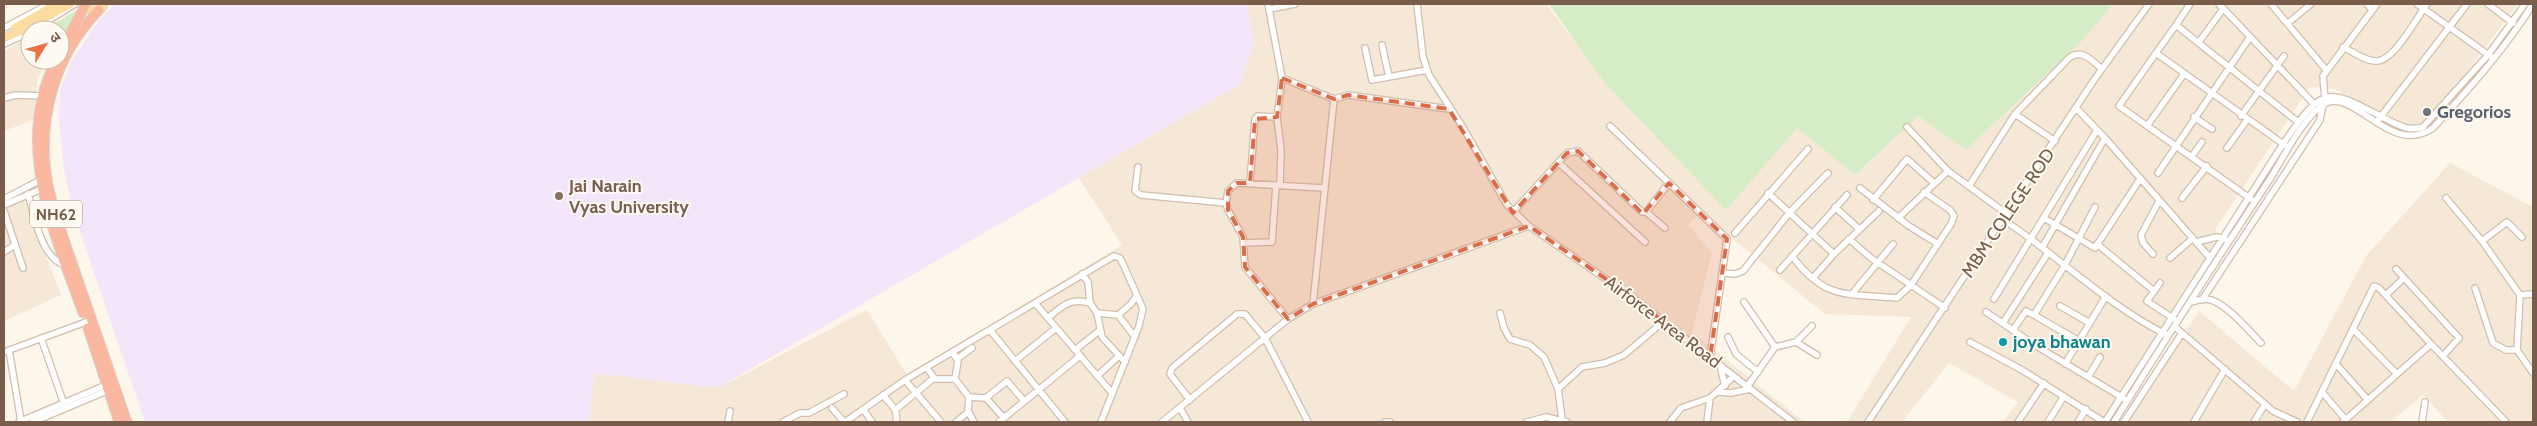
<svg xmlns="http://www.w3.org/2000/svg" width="2537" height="426" viewBox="0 0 2537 426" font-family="Cabin,'Noto Sans Devanagari',sans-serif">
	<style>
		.residential { fill: #f5e8d7 }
		.education { fill: #f3e6fa }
		.green { fill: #d5ecc6 }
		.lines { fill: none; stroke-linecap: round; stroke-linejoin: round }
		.minor-casing { stroke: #d1beae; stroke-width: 8 }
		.major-casing { stroke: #dad1cd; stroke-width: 9 }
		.highway-casing { stroke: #dad1cd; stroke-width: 11 }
		.minor { stroke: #fff; stroke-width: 5.5 }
		.major { stroke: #fddca1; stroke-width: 8 }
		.highway { stroke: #f9b89f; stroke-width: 9 }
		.marked { fill: #da6e4b; fill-opacity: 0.2; stroke: #da6e4b; stroke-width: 4; stroke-dasharray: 10 6; stroke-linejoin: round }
		.worship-dot { fill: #6b7280; stroke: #fffaf1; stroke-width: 2 }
		.education-dot { fill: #8d6e63; stroke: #fffaf1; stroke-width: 2 }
		.culture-dot { fill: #0f9aa8; stroke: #fffaf1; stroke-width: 2 }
		.labels { text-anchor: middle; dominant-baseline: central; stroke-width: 4; stroke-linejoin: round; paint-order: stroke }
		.shield { fill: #fffaf1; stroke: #a28b7d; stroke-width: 1 }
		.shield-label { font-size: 16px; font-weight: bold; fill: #7a5c4b }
		.worship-label { font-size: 18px; font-weight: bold; fill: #5b616d; stroke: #fffaf1; text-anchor: start }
		.education-label { font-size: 18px; font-weight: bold; fill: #785e54; stroke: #fffaf1; text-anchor: start }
		.street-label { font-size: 18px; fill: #7a5c4b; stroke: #fffaf1 }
		.culture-label { font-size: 18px; font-weight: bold; fill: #0d838f; stroke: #fffaf1; text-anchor: start }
	</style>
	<rect width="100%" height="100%" fill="#fdf6ea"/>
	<path class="residential" d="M1247 4H1546L1623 102 1797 128 1855 175 1918 116 1966 150 2082 41 2113 4H2518L2443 104 2423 125 2411 127 2334 89 2310 87 2216 228 2214 244 2101 422H2003L2018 402 1949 363 1902 422H1847L1911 317 1825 314 1700 212 1688 225 1712 253 1692 332 1804 422H589L594 373 718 388 867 310 907 375 1122 245 1079 178 1240 84 1254 43Z
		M30 37V60H47L38 78 33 120 4 131V51Z
		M2450 163 2533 207V422H2448L2423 395 2390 422H2125L2199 311 2294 391 2366 256Z
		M23 198 61 295 4 321V210Z"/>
	<path class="education" d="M115 4H1247L1254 43 1240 84 718 388 594 373 589 422H145L74 214 64 170 59 118 60 90 71 62 98 21Z"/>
	<path class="green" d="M1549 4H2113L2082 41 1966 150 1918 116 1855 175 1797 128 1726 210 1604 82Z
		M79 9 62 42 60 30 47 28Z"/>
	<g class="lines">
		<g class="minor-casing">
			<path id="minor" d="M1268 4 1282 78 1334 99
				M1417 4 1423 57 1429 75 1464 129 1507 205 1529 226 1632 297 1793 422
				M2190 4 2176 25 2298 122
				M2219 4 2314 104
				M2271 4 2327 71
				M2367 4 2372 10
				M2417 4 2490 56
				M2488 4 2513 23
				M1270 9 1295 4
				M2288 23 2311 4
				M4 28 49 4
				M33 30 75 4
				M2199 42 2223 9
				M4 44 30 32
				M1382 45 1389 77
				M2343 47C2353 52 2365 61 2376 61 2394 62 2417 17 2427 4
				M1365 48 1372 80 1427 70
				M2156 53 2176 25
				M4 98 16 95 43 96
				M2325 99 2323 76 2377 4
				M2076 108 2105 138 2210 258
				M2015 114 2055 141
				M2241 116 2284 56
				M2194 117 2212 129
				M2379 119 2467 4
				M1610 126 1727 239 1710 358
				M2147 126 2184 74
				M1907 127 1948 171 2007 214
				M2227 148 2247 120
				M2192 156 2202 142
				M1559 163 1645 242
				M1138 167 1135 191 1141 195 1226 203
				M2158 173 2250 37
				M1250 183 1255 119 1258 116 1277 117
				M1280 185 1281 150 1277 117 1282 78
				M1969 186 2015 114 2070 57C2083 49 2092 61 2102 69
				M1860 188 1909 226 1938 244
				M1768 193 1834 254
				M28 194C35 217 40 257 66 266
				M2182 198 2207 166
				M2446 198 2482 241 2520 295 2533 294
				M4 199 44 178
				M2251 199 2119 106 2156 53 2286 146
				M1873 200 1907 159 1934 183
				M4 205 44 188
				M1835 207 1859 229
				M4 211 23 268
				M1514 211 1567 153 1578 151 1642 212H1646L1669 183
				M1646 212 1665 228
				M1898 218 1948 171
				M2044 218 2095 248 2140 179
				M2004 220C2058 256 2106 304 2165 334
				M1735 233 1808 149
				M1849 239 1871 258 1945 308
				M2482 241 2507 222 2522 237
				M2196 242 2217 237 2225 239
				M1244 243 1272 242 1276 185
				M2097 244 2154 291
				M2043 246 2105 138
				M4 252 15 245
				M2153 254 2143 243 2141 235 2159 201
				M1792 256C1826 301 1846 293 1897 298L1911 285 1951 224 1954 216 1950 210 1924 192
				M2170 258 2193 238
				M2396 269 2459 338 2443 356
				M1780 270 1847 195
				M1723 273 1735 274 1743 271 1790 212 1828 173
				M1082 274 1088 282 1090 303 1097 313 1102 337 1125 362
				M1813 278 1834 254 1879 211
				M2160 283 2147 301 2174 319
				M2475 288 2493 343 2506 350H2517L2533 373
				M1852 294 1893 244
				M2386 295 2404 278
				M1994 299 2097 130
				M2202 300 2320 120 2323 105
				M1744 302 1775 347
				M2191 302C2195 301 2201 299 2206 299 2224 300 2249 331 2261 343
				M1035 303 1112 393
				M1313 304 1334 99 1348 95 1449 109
				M2060 306 2090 323
				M1986 312 2033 344 2123 398
				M1097 313 1118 315 1131 304 1137 295
				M1500 313 1504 328 1510 339 1530 345 1544 357 1558 389
				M1118 315 1135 337
				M1048 318C1062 306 1071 297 1090 303
				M1288 319 1245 267 1243 237 1228 210 1226 203 1228 191 1237 183 1324 188
				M2003 323 2048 253
				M2175 327 2273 411 2297 422
				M2353 329 2397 374
				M990 330 1065 422
				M2013 330 2026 311 2034 315
				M1728 337 1736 354 1758 372
				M41 338 64 404
				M2079 341 2034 315 2065 265 2095 207
				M1796 342 1812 326
				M1970 342 2022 370 2104 422
				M9 350 21 421
				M1075 350 1099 331
				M2517 350 2520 295
				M4 352 86 322
				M953 353 958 361 955 379 969 397 968 411 974 422
				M957 359 972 348
				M1015 361 1056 328
				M2065 364 2106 296
				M2336 364 2368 400
				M1720 365 1725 386
				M927 368 935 379H955
				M1097 376 1119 356
				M2088 377 2100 357
				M905 380 941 422
				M1747 387 1775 347 1796 342 1817 355
				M1718 392 1731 393 1750 389
				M2322 392 2346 420
				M883 395C890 404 899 410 896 422
				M969 397 986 398 1004 418
				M986 398 1007 381 1024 401
				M1190 400 1170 374 1172 368 1237 314H1245L1265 338 1308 422
				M832 408 844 422
				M1180 408 1188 422
				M863 409 872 422
				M895 410 934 378
				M1562 419 1558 389 1582 367 1605 363 1624 355 1664 321
				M19 422 106 385
				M33 422 109 390
				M728 422 730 411
				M783 422 800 413H809L844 394
				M845 422 905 380 1114 256 1120 258 1123 264 1143 309 1139 326 1101 422
				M956 422 968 412
				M999 422 1080 356
				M1162 422 1288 319 1313 304 1529 226
				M1385 422H1390
				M1527 422 1546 417 1567 422
				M1670 422 1681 408 1710 398 1734 376
				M1707 422 1710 398
				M1868 422 2094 80 2149 4
				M2018 422 2044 383
				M2048 422 2064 396
				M2078 422 2086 409
				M2105 422 2283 144C2326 81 2327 89 2390 121 2402 127 2410 131 2423 127L2488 55 2525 4
				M2114 422C2165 340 2217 259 2270 179 2283 158 2305 114 2326 103 2356 90 2391 157 2433 128 2469 89 2505 49 2533 4
				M2124 422 2182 333
				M2194 422 2225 369
				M2254 422 2265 404
				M2307 422 2374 286 2379 288 2431 344
				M2343 422 2431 344 2506 422
				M2422 422 2425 402"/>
		</g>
		<g class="major-casing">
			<path id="major" d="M86 4 89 9 95 11 102 8 104 4
				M15 28 57 4
				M4 38 27 28 70 4"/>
		</g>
		<g class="highway-casing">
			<path id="highway" d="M99 10C54 56 36 122 48 185 55 218 68 250 79 283 95 329 111 375 127 422
				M60 53 86 4
				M56 60C13 144 54 232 83 313
				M88 328 119 422"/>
		</g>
		<use href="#minor" class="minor"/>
		<use href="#major" class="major"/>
		<use href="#highway" class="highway"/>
	</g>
	<path class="marked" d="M1282 78 1334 99 1348 95 1449 109 1513 213 1567 153 1578 151 1643 214 1669 183 1727 239 1710 358 1632 297 1529 226 1313 304 1288 319 1245 267 1243 237 1228 210V191L1237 183H1250L1255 119 1277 117Z"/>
	<circle class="worship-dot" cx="2427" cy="112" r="5"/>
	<circle class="education-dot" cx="559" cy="196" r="5"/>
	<circle class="culture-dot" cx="2003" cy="342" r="5"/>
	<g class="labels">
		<rect class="shield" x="30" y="200.5" width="52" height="27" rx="4"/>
		<g class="shield-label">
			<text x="56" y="214">NH62</text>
		</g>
		<g class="worship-label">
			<text x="2437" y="112">Gregorios</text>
		</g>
		<g class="education-label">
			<text x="569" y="186">Jai Narain<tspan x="569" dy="21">Vyas University</tspan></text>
		</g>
		<g class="street-label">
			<text transform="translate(2008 213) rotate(-56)">MBM COLEGE ROD</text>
			<text transform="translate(1663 322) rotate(37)">Airforce Area Road</text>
		</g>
		<g class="culture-label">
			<text x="2013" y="342">joya bhawan</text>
		</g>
	</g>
	<rect width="2537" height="426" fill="none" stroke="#7a5c4b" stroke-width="10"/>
	<g transform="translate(45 45) rotate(53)"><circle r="24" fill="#fffaf1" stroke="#cabbaf"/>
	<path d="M0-4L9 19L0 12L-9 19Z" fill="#eb714b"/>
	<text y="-8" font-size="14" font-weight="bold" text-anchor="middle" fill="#7a5c4b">उ</text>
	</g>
</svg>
